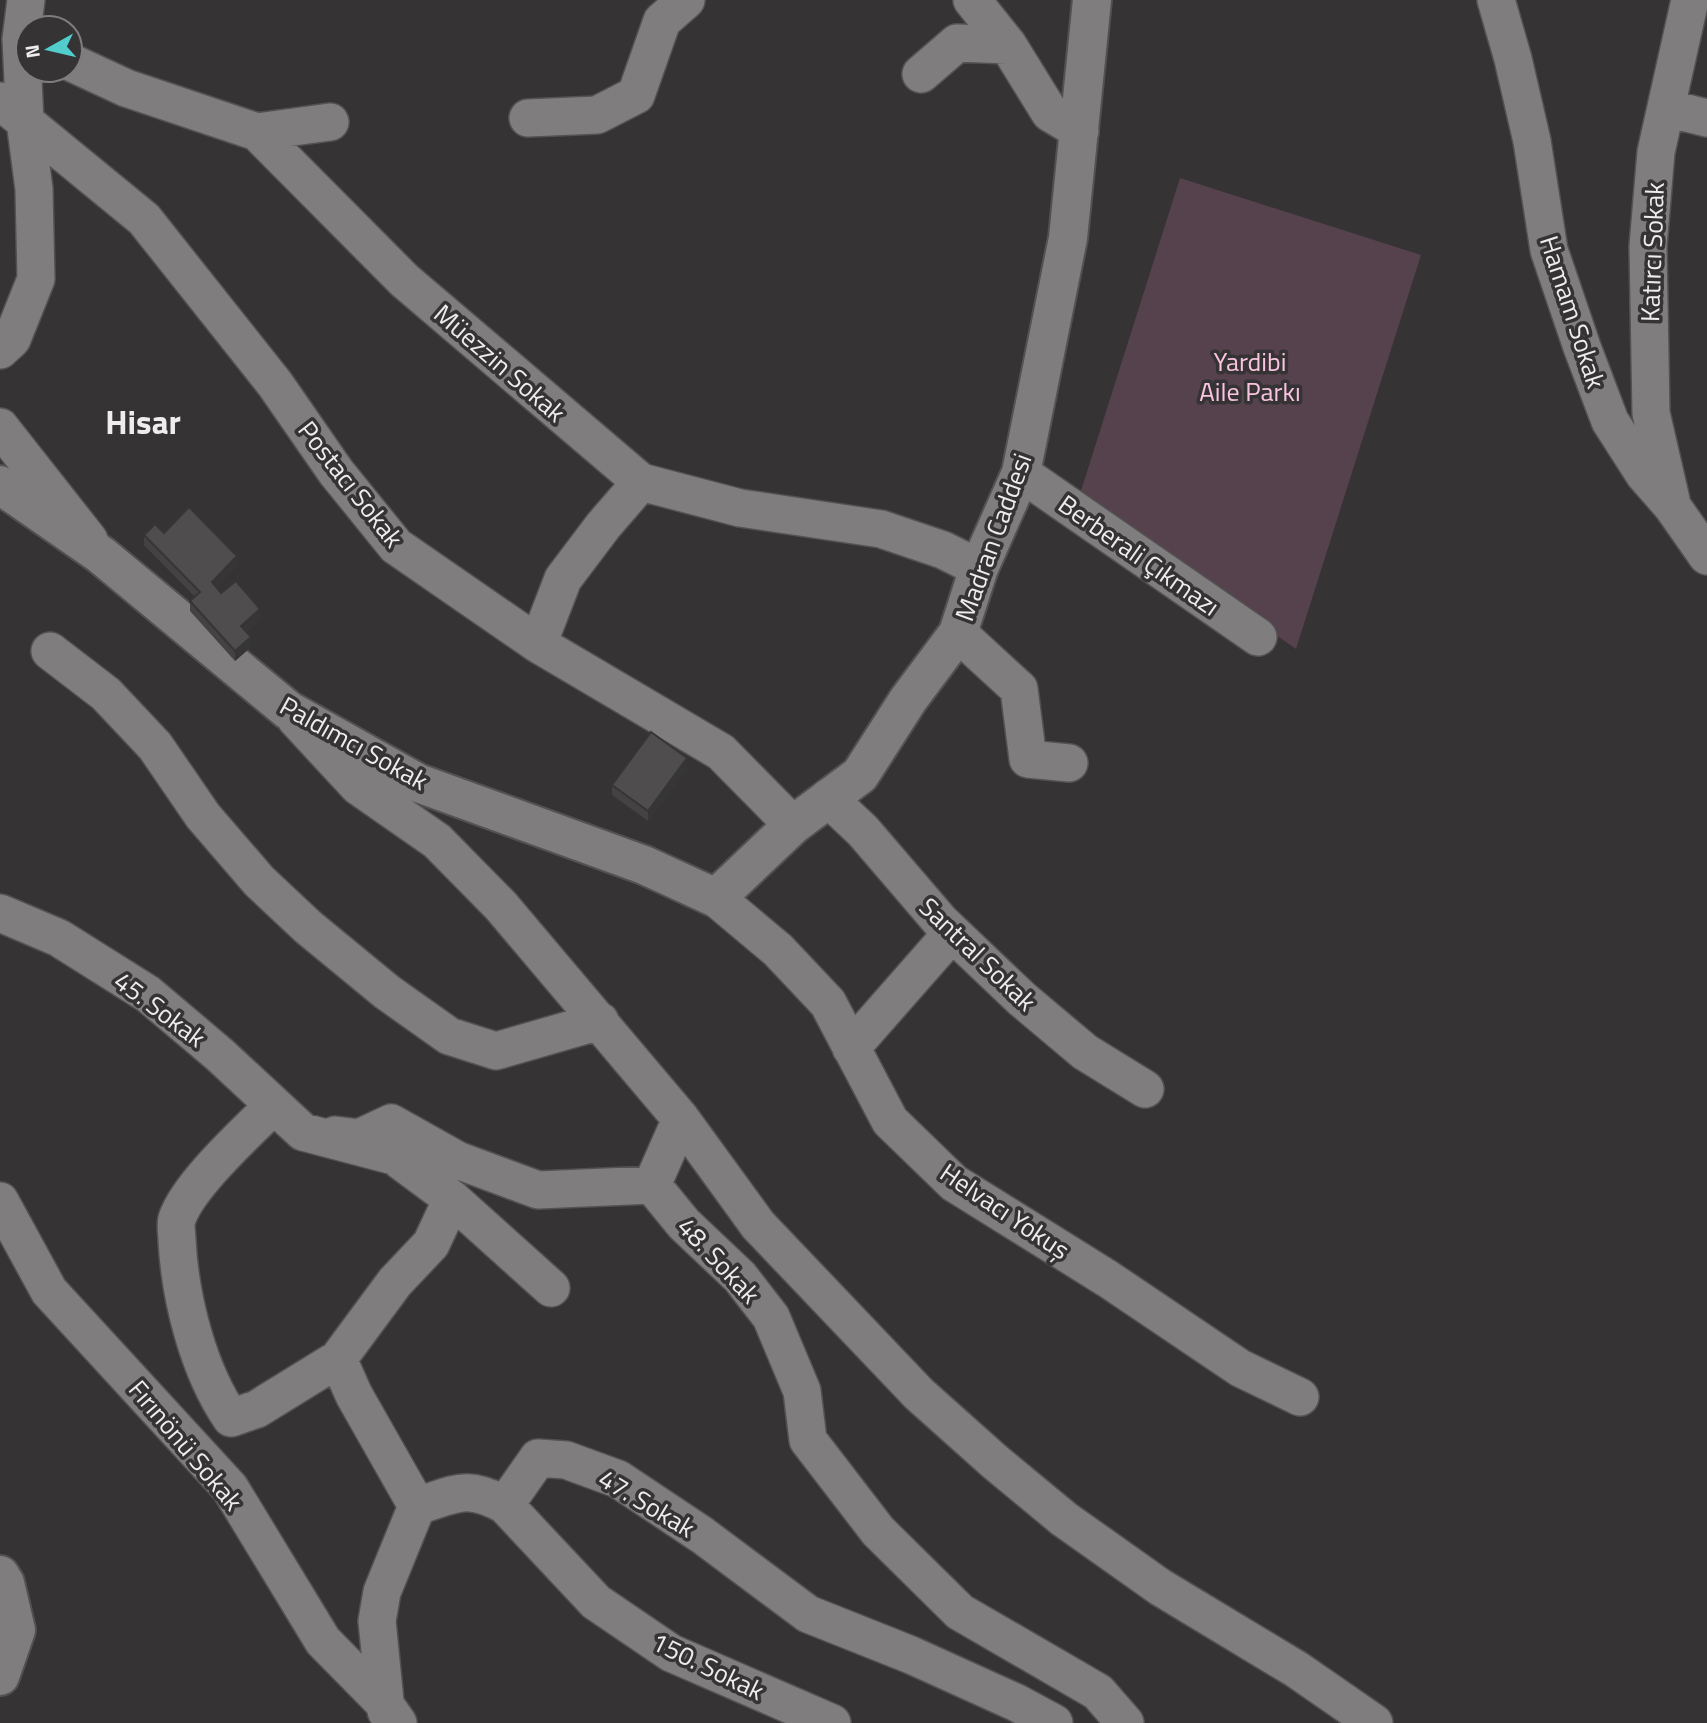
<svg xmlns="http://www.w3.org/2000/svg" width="1707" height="1723" viewBox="0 0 1707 1723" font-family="'Titillium Web',sans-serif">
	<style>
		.green { fill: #56424c }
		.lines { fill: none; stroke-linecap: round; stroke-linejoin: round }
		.street-casing { stroke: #535152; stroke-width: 40 }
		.secondary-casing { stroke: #535152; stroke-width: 42 }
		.street { stroke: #807d7f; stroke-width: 37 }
		.secondary { stroke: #807d7f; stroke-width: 38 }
		.wall { fill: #444243 }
		.shaded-wall { fill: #373637 }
		.building { fill: #4f4d4e; stroke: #373637; stroke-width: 2 }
		.labels { text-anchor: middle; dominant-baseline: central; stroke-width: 7; stroke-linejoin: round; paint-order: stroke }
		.street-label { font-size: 26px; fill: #eeeced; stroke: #353334 }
		.park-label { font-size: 26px; fill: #fac3e0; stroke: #353334 }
		.district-label { font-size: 33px; font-weight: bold; fill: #eeeced; stroke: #353334 }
	</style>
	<rect width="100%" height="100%" fill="#353334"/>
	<path class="green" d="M1180 178 1421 255 1296 649 1079 497Z"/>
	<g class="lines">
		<g class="street-casing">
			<path id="street" d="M972 0 1008 45 1050 113 1080 131
				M1496 0 1513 59 1532 141 1549 250 1582 347 1610 421 1644 474 1672 506 1707 556
				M70 62 126 88 257 132 404 280 641 482 740 508 881 529 943 550 979 568
				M921 74 957 43 1008 45
				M0 101 144 219 275 384 336 472 396 546 538 644 721 752 793 825
				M1667 108 1707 118
				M528 118 597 115 636 95 662 21 686 0
				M257 132 330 122
				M0 350 12 339 36 279 34 189 25 121 21 39 26 0
				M0 427 89 540
				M1021 473 1258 637
				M1671 500 1651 413 1648 246 1656 152 1690 0
				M958 633 1019 689 1028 759 1069 763
				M538 644 563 579 603 526 641 482
				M50 651 106 694 155 746 203 816 259 881 308 927 387 992 449 1036 496 1051 600 1021
				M296 719 358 786 437 841 501 906 681 1119 758 1225 919 1394 994 1461 1064 1519 1160 1587 1296 1669 1374 1723
				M828 798 863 831 941 922 1022 999 1085 1052 1145 1089
				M716 898 778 950 828 1003 890 1121 954 1183 1108 1279 1240 1368 1300 1397
				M0 913 59 938 148 994 220 1055 303 1132 394 1156 452 1199 431 1244 395 1282 338 1359 354 1395 417 1506C456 1494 466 1484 505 1505L538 1458 566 1460 618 1479 702 1535 808 1614 911 1655 1017 1703 1054 1723
				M851 1048 952 933
				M274 1105C248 1131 188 1185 177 1219 175 1225 177 1234 177 1240 180 1298 198 1370 231 1418L257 1409 338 1359
				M335 1135 359 1138 391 1123 457 1160 538 1190 652 1185 684 1224 740 1277 771 1317 802 1391 808 1440 878 1531 960 1612 1098 1692 1125 1723
				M652 1185 681 1119
				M452 1199 551 1288
				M0 1201 49 1291 230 1488 323 1641 384 1703 398 1723
				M505 1505 596 1602 671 1653 832 1723
				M386 1711 377 1621 382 1592 417 1506"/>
		</g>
		<g class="secondary-casing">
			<path id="secondary" d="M0 485 101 555 288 710 418 783 644 865 716 898 793 825 860 775 908 700 958 633 979 568 1021 473 1068 238 1092 0
				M0 1575 5 1583 16 1630 0 1676"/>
		</g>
		<use href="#street" class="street"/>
		<use href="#secondary" class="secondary"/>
	</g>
	<path class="wall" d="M164 533 237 566 216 588 221 593 260 619 246 632 251 647 235 661 190 611V601L195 597 144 545V535Z
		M687 769 648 821 612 795V785Z"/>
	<path class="shaded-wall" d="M237 556V566L212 592V582Z
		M260 609V619L241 636V626Z
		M251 637V647L235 661V651Z
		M687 758V769L648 821V811Z"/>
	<path class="building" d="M189 507 237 556 212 582 221 593 236 581 260 609 241 626 251 637 235 651 190 601 200 592 144 535 155 524 164 533Z
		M651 732 687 758 648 811 612 785Z"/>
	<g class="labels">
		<g class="street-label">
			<text transform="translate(1652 252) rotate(-88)">Katırcı Sokak</text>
			<text transform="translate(1573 312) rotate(72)">Hamam Sokak</text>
			<text transform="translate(500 363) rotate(41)">Müezzin Sokak</text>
			<text transform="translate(351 484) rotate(52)">Postacı Sokak</text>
			<text transform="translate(993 537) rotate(-70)">Madran Caddesi</text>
			<text transform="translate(1139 555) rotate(35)">Berberali Çıkmazı</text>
			<text transform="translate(354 743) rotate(29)">Paldımcı Sokak</text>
			<text transform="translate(978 954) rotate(44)">Santral Sokak</text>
			<text transform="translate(160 1009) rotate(37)">45. Sokak</text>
			<text transform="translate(1005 1211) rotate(34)">Helvacı Yokuş</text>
			<text transform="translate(719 1260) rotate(47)">48. Sokak</text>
			<text transform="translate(186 1445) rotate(50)">Fırınönü Sokak</text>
			<text transform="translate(647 1503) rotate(31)">47. Sokak</text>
			<text transform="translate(708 1666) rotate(26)">150. Sokak</text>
		</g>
		<g class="park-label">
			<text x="1250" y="361">Yardibi<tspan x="1250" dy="30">Aile Parkı</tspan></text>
		</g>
		<g class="district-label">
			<text x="143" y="422">Hisar</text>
		</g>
	</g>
	<g transform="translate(49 49) rotate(262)"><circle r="33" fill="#353334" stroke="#7f7d7e" stroke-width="2"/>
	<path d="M0-5L12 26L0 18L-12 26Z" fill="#52cdce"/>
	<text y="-10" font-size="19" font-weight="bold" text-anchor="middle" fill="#eeeced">N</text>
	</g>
</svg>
